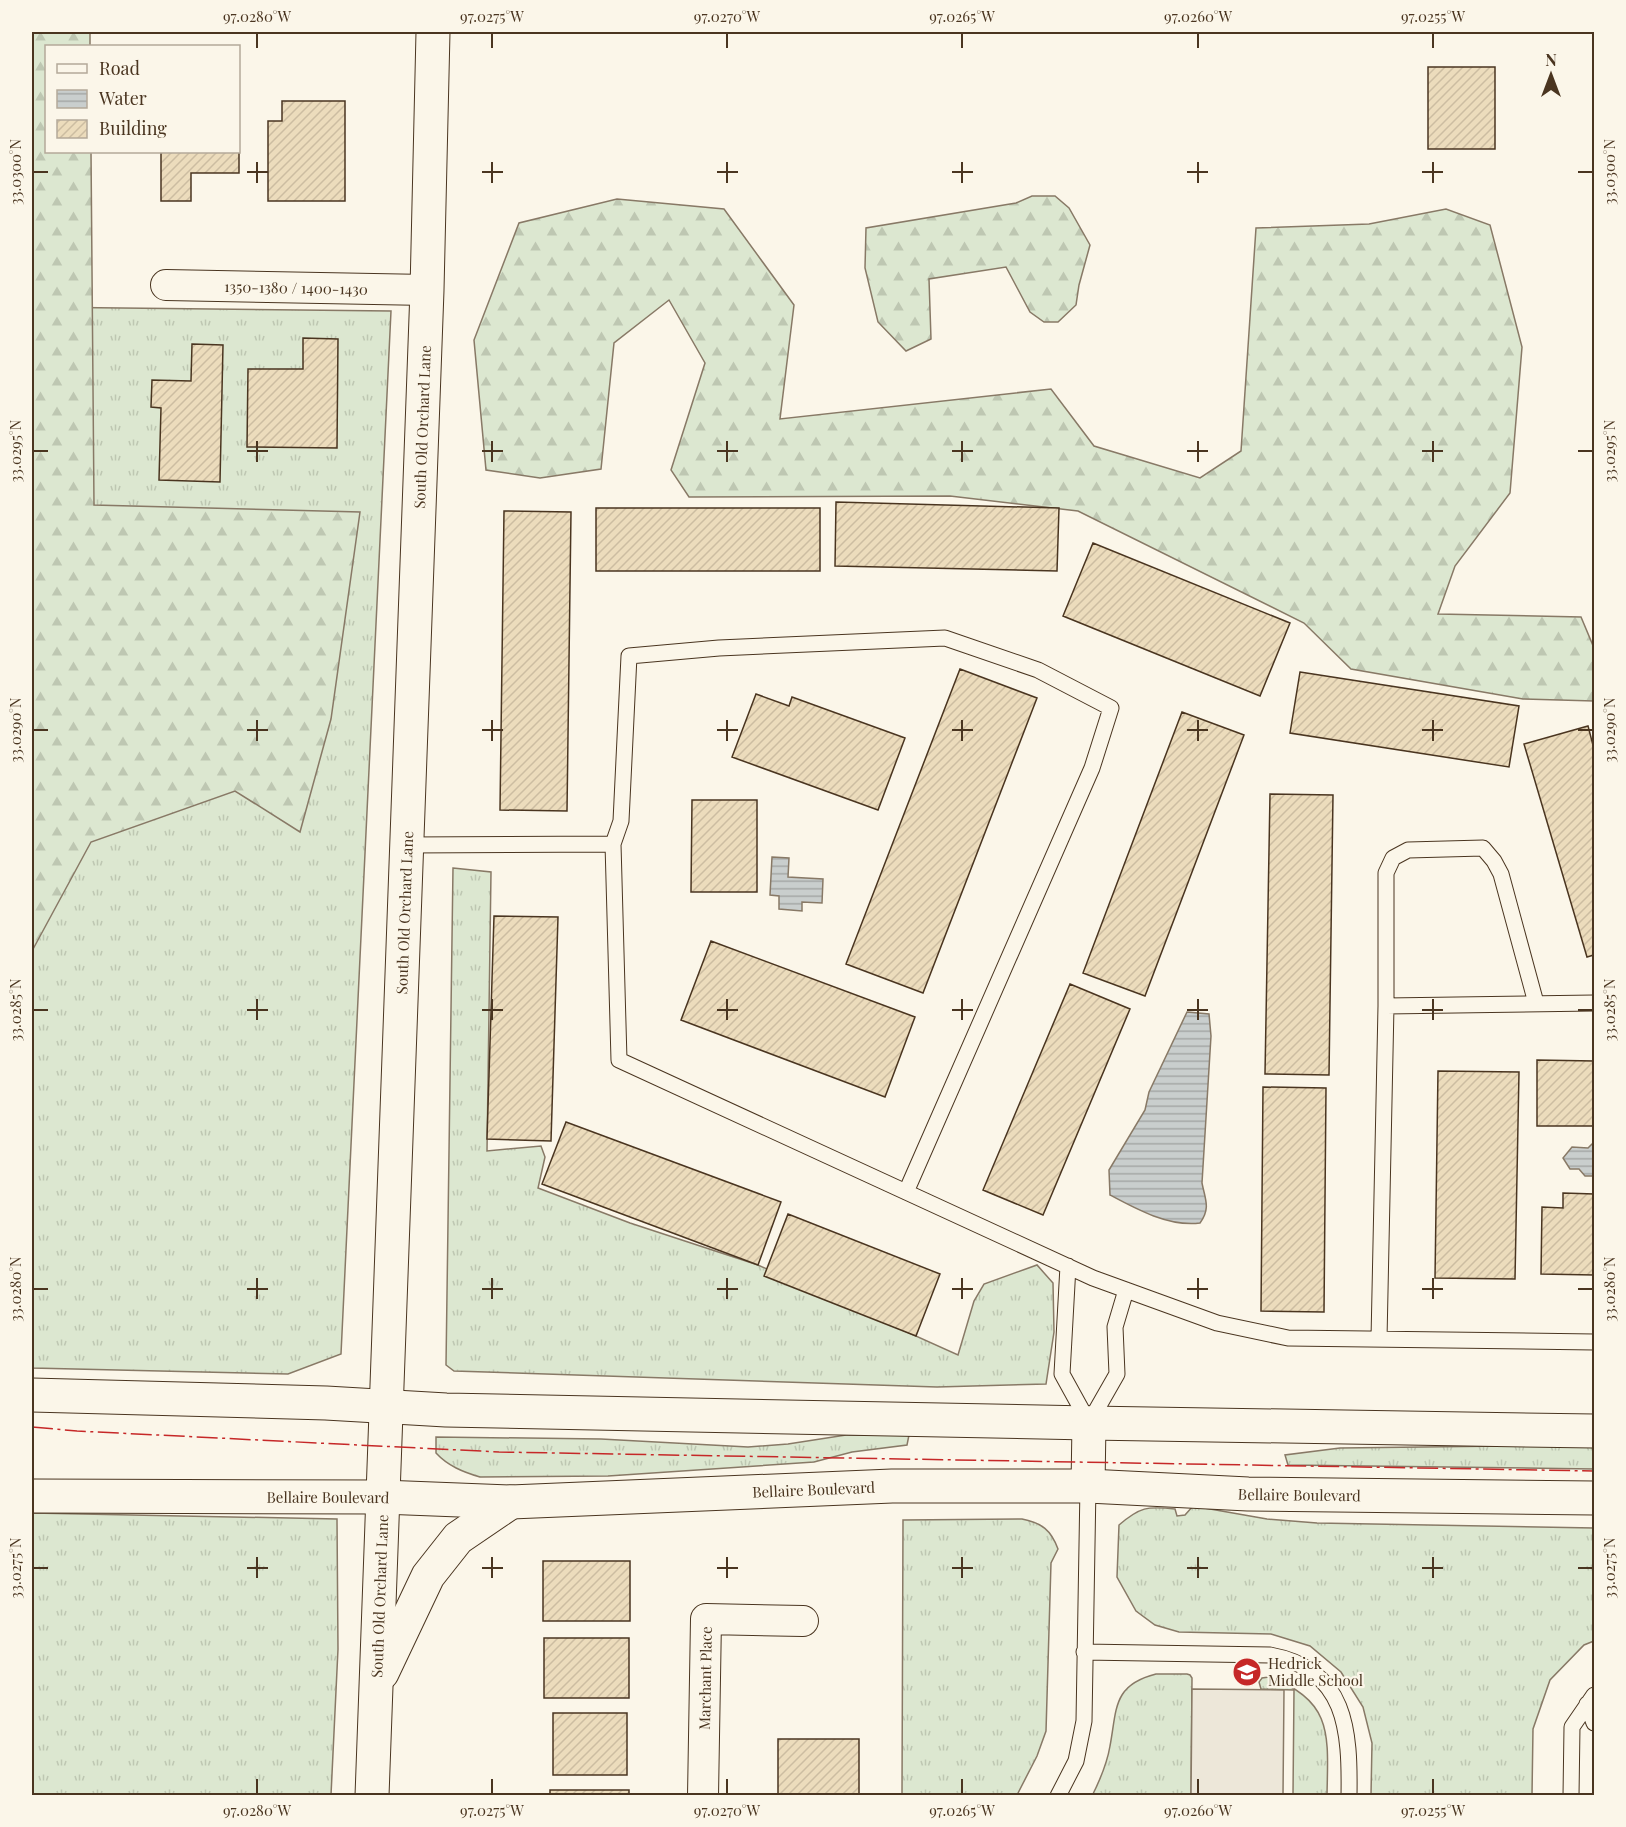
<svg xmlns="http://www.w3.org/2000/svg" width="1626" height="1827" viewBox="0 0 1626 1827" font-family="'Playfair Display',serif">
	<style>
		.grass { fill: url(#grass-tufts); stroke: #887966; stroke-width: 1.5 }
		.forest { fill: url(#forest-firs); stroke: #887966; stroke-width: 1.5 }
		.parking { fill: #ede7d9; stroke: #887966; stroke-width: 1.5 }
		.water { fill: url(#water-rules); stroke: #887966; stroke-width: 1.5 }
		.building { fill: url(#building-hatch); stroke: #4a3520; stroke-width: 1.5 }
		.lines { fill: none; stroke-linecap: round; stroke-linejoin: round }
		.lane-casing { stroke: #4a3520; stroke-width: 17 }
		.street-casing { stroke: #4a3520; stroke-width: 32 }
		.secondary-casing { stroke: #4a3520; stroke-width: 35 }
		.lane { stroke: #fbf6e9; stroke-width: 15 }
		.street { stroke: #fbf6e9; stroke-width: 30 }
		.secondary { stroke: #fbf6e9; stroke-width: 33 }
		.power { stroke: #c62828; stroke-width: 1.5; stroke-dasharray: 21 4.5 3 4.5; stroke-linecap: butt }
		.ticks { fill: none; stroke: #4a3520; stroke-width: 2 }
		.labels { text-anchor: middle; dominant-baseline: central; stroke-width: 4.5; stroke-linejoin: round; paint-order: stroke }
		.street-label { font-size: 15px; fill: #4a3520; stroke: #fbf6e9 }
		.poi-label { font-size: 15px; fill: #4a3520; stroke: #fbf6e9; text-anchor: start }
		.neatline { fill: none; stroke: #4a3520; stroke-width: 2 }
		.ticks-label { font-size: 15px; text-anchor: middle; fill: #4a3520 }
	</style>
	<defs>
		<pattern id="grass-tufts" width="24" height="20" patternUnits="userSpaceOnUse" patternTransform="scale(1.5)"><rect width="24" height="20" fill="#dce7d0"/><path d="M3 7l-1-3M5 7V3M7 7l1-3M15 17l-1-3M17 17v-4M19 17l1-3" fill="none" stroke="#bec7b2"/></pattern>
		<pattern id="forest-firs" width="22" height="20" patternUnits="userSpaceOnUse" patternTransform="scale(1.5)"><rect width="22" height="20" fill="#dce7d0"/><path d="M5 1l3.5 6h-7zM16 11l3.5 6h-7z" fill="#bec7b2"/></pattern>
		<pattern id="water-rules" width="6" height="5" patternUnits="userSpaceOnUse" patternTransform="scale(1.5)"><rect width="6" height="5" fill="#c9cecd"/><path d="M0 2.5h6" fill="none" stroke="#a5a8a6"/></pattern>
		<pattern id="building-hatch" width="6" height="6" patternUnits="userSpaceOnUse" patternTransform="scale(1.5)"><rect width="6" height="6" fill="#ecdcbc"/><path d="M-1 1l2-2M0 6l6-6M5 7l2-2" fill="none" stroke="#ccbda1"/></pattern>
	</defs>
	<rect width="100%" height="100%" fill="#fbf6e9"/>
	<path class="grass" d="M32 307 391 311 341 1354 288 1374 32 1368Z
		M453 868 491 872 487 1151 541 1146 545 1157 538 1188 630 1223 758 1265 958 1355 974 1301 984 1284 1037 1265 1053 1283 1054 1332 1046 1384 937 1387 454 1371 446 1365Z
		M846 1435H909L907 1445 852 1452 814 1462 608 1476 480 1477C463 1472 448 1466 436 1453V1437L601 1439 748 1447 788 1444Z
		M1594 1445V1469L1288 1465 1285 1455 1340 1448Z
		M1193 1506 1267 1519 1317 1523 1594 1528V1641L1584 1645 1550 1680 1533 1729 1532 1795H1371L1372 1743 1363 1707 1341 1672 1310 1646 1271 1634 1179 1632 1155 1625 1136 1611 1117 1577 1119 1525C1140 1507 1147 1506 1175 1509L1177 1516 1185 1515Z
		M32 1513 337 1519 338 1649 331 1795H32Z
		M1022 1519C1042 1523 1051 1530 1058 1549L1051 1563 1046 1731 1037 1756 1017 1795H902L903 1520Z
		M1156 1674H1187L1190 1675 1192 1678 1191 1795 1092 1796C1100 1780 1107 1764 1110 1746 1117 1710 1112 1685 1156 1674Z
		M1269 1677C1334 1700 1328 1737 1327 1795H1293L1294 1690 1261 1689 1259 1682 1262 1678Z"/>
	<path class="forest" d="M32 32H90V46H46V152H91L94 505 360 512 331 719 300 832 235 791 91 842 32 951Z
		M1032 196H1055L1069 208 1090 245 1079 285 1076 305 1058 322H1044L1030 312 1006 267 929 279 931 339 906 351 878 322 865 268 866 228 1016 203Z
		M617 199 724 209 794 305 780 419 1051 389 1094 446 1200 478 1241 451 1256 228 1369 224 1446 209 1490 225 1522 347 1510 493 1455 566 1438 614 1581 617 1594 648V701L1523 699 1351 669 1304 623 1078 511 950 496 689 497 671 470 705 363 669 300 614 343 601 469 540 478 486 470 474 340 519 223Z"/>
	<path class="parking" d="M1192 1689 1284 1690 1283 1795H1191Z"/>
	<path class="water" d="M772 857 789 858 788 877 823 879 822 903 802 902V911L779 909V896L770 895Z
		M1187 1012 1209 1014 1211 1036 1202 1183C1205 1199 1211 1208 1200 1223 1169 1227 1136 1209 1110 1195L1109 1170 1145 1110 1149 1092Z
		M1592 1144H1594V1176H1585L1579 1169H1570L1563 1158 1572 1147 1588 1148Z"/>
	<path class="building" d="M686 32H753V33H686Z
		M1428 67H1495V149H1428Z
		M239 92V173H191V201H161V152H238Z
		M282 101H345V201H268V121H282Z
		M303 338 338 339 337 448 247 447 248 369H303Z
		M192 344 223 345 220 482 159 480 161 408 151 407 152 380 191 381Z
		M836 502 1059 508 1057 571 835 566Z
		M596 508H820V571H596Z
		M504 511 571 512 567 811 500 810Z
		M1093 543 1290 623 1260 696 1063 616Z
		M960 669 1037 698 923 993 846 964Z
		M1300 672 1519 706 1509 767 1290 733Z
		M756 694 789 706 792 697 905 738 878 810 732 757Z
		M1182 712 1244 735 1145 996 1083 973Z
		M1588 726 1594 749V955L1587 957 1524 744Z
		M1270 794 1333 795 1329 1075 1265 1074Z
		M692 800H757V892H691Z
		M494 916 558 917 551 1141 487 1139Z
		M711 941 915 1017 885 1097 681 1020Z
		M1070 984 1130 1009 1043 1215 983 1190Z
		M1537 1060 1594 1061V1126H1537Z
		M1438 1071 1519 1072 1515 1279 1435 1278Z
		M1263 1087 1326 1088 1324 1312 1261 1311Z
		M566 1122 781 1202 758 1265 542 1184Z
		M1563 1193 1594 1194V1275L1541 1274 1542 1207 1563 1208Z
		M788 1214 940 1274 916 1336 764 1276Z
		M543 1561H630V1621H543Z
		M544 1638H629V1698H544Z
		M553 1713H627V1775H553Z
		M778 1739H859V1796H778Z
		M550 1790H629V1796H550Z"/>
	<g class="lines">
		<g class="lane-casing">
			<path id="lane" d="M613 844 621 821 629 656 719 648 945 638 1038 670 1111 708 1092 768 906 1192
				M407 845 613 844 619 1060 1093 1278 1217 1323 1288 1338 1594 1342
				M1386 1006V873L1393 858 1408 850 1483 848 1494 861 1501 874 1536 1003
				M1068 1266 1062 1374 1089 1423
				M1379 1339 1386 1006 1594 1003
				M1089 1423 1117 1374 1115 1327 1126 1290
				M1084 1652 1270 1655C1347 1669 1350 1731 1349 1796
				M1587 1704 1594 1723
				M1058 1796 1076 1761 1084 1721 1088 1486
				M1571 1796 1572 1727 1594 1695"/>
		</g>
		<g class="street-casing">
			<g id="street">
				<path id="s1" d="M166 285 427 290"/>
				<path id="s2" d="M703 1796 706 1619 803 1621"/>
			</g>
		</g>
		<g class="secondary-casing">
			<g id="secondary">
				<path d="M32 1395 326 1403 446 1410 1089 1423 1594 1431"/>
				<path d="M1088 1486 1089 1423"/>
				<path id="s3" d="M32 1496 382 1497 511 1502 892 1486H1088L1248 1494 1594 1498"/>
				<path d="M382 1673 428 1576 458 1538 511 1502"/>
				<path id="s4" d="M372 1796 427 290 433 32"/>
			</g>
		</g>
		<use href="#lane" class="lane"/>
		<use href="#street" class="street"/>
		<use href="#secondary" class="secondary"/>
		<path class="power" d="M32 1427 77 1431 499 1452 1594 1471"/>
	</g>
	<path class="ticks" d="M257 33V48M492 33V48M727 33V48M962 33V48M1198 33V48M1433 33V48M257 162V183M492 162V183M727 162V183M962 162V183M1198 162V183M1433 162V183M33 172H48M247 172H268M482 172H503M717 172H738M952 172H973M1187 172H1208M1422 172H1443M1578 172H1593M257 441V462M492 441V462M727 441V462M962 441V462M1198 441V462M1433 441V462M33 451H48M247 451H268M482 451H503M717 451H738M952 451H973M1187 451H1208M1422 451H1443M1578 451H1593M257 720V741M492 720V741M727 720V741M962 720V741M1198 720V741M1433 720V741M33 730H48M247 730H268M482 730H503M717 730H738M952 730H973M1187 730H1208M1422 730H1443M1578 730H1593M257 999V1020M492 999V1020M727 999V1020M962 999V1020M1198 999V1020M1433 999V1020M33 1010H48M247 1010H268M482 1010H503M717 1010H738M952 1010H973M1187 1010H1208M1422 1010H1443M1578 1010H1593M257 1278V1299M492 1278V1299M727 1278V1299M962 1278V1299M1198 1278V1299M1433 1278V1299M33 1289H48M247 1289H268M482 1289H503M717 1289H738M952 1289H973M1187 1289H1208M1422 1289H1443M1578 1289H1593M257 1557V1578M492 1557V1578M727 1557V1578M962 1557V1578M1198 1557V1578M1433 1557V1578M33 1568H48M247 1568H268M482 1568H503M717 1568H738M952 1568H973M1187 1568H1208M1422 1568H1443M1578 1568H1593M257 1779V1794M492 1779V1794M727 1779V1794M962 1779V1794M1198 1779V1794M1433 1779V1794"/>
	<defs>
		<g id="school-disc" transform="scale(1.5)"><circle r="9.5" fill="#c62828" stroke="#fbf6e9"/><path d="M0-5L7-2L0 1L-7-2ZM-4 1L0 2.5L4 1V4Q0 6-4 4Z" fill="#fff"/></g>
	</defs>
	<g fill-rule="evenodd">
		<use href="#school-disc" x="1247" y="1672"/>
	</g>
	<g class="labels">
		<g class="street-label">
			<text stroke="none"><textPath href="#s1" startOffset="130">1350-1380 / 1400-1430</textPath></text>
			<text stroke="none"><textPath href="#s4" startOffset="1370">South Old Orchard Lane</textPath></text>
			<text stroke="none"><textPath href="#s4" startOffset="884">South Old Orchard Lane</textPath></text>
			<text stroke="none"><textPath href="#s3" startOffset="782">Bellaire Boulevard</textPath></text>
			<text stroke="none"><textPath href="#s3" startOffset="1268">Bellaire Boulevard</textPath></text>
			<text stroke="none"><textPath href="#s3" startOffset="296">Bellaire Boulevard</textPath></text>
			<text stroke="none"><textPath href="#s4" startOffset="200">South Old Orchard Lane</textPath></text>
			<text stroke="none"><textPath href="#s2" startOffset="118">Marchant Place</textPath></text>
		</g>
		<g class="poi-label">
			<text x="1268" y="1663">Hedrick<tspan x="1268" dy="17">Middle School</tspan></text>
		</g>
	</g>
	<rect width="1626" height="1827" fill="none" stroke="#fbf6e9" stroke-width="66"/>
	<rect x="45" y="45" width="195" height="108" fill="#fbf6e9" stroke="#b4a999" stroke-width="1.5"/>
	<rect x="57" y="64" width="30" height="9" fill="#fbf6e9" stroke="#b4a999" stroke-width="1.5"/>
	<text x="99" y="75" font-size="18" fill="#4a3520">Road</text>
	<rect x="57" y="90" width="30" height="18" fill="url(#water-rules)" stroke="#b4a999" stroke-width="1.5"/>
	<text x="99" y="105" font-size="18" fill="#4a3520">Water</text>
	<rect x="57" y="120" width="30" height="18" fill="url(#building-hatch)" stroke="#b4a999" stroke-width="1.5"/>
	<text x="99" y="135" font-size="18" fill="#4a3520">Building</text>
	<g transform="translate(1551 75)" stroke="#fbf6e9" stroke-width="4.5" paint-order="stroke">
	<path d="M0-4.5L10 22L0 15L-10 22Z" fill="#4a3520"/>
	<text y="-9" font-size="16" font-weight="bold" text-anchor="middle" fill="#4a3520">N</text>
	</g>
	<rect x="33" y="33" width="1560" height="1761" class="neatline"/>
	<g class="ticks-label">
		<text x="257" y="22">97.0280°W</text>
		<text x="492" y="22">97.0275°W</text>
		<text x="727" y="22">97.0270°W</text>
		<text x="962" y="22">97.0265°W</text>
		<text x="1198" y="22">97.0260°W</text>
		<text x="1433" y="22">97.0255°W</text>
		<text transform="translate(16 172) rotate(-90)" y="5">33.0300°N</text>
		<text transform="translate(1610 172) rotate(-90)" y="5">33.0300°N</text>
		<text transform="translate(16 451) rotate(-90)" y="5">33.0295°N</text>
		<text transform="translate(1610 451) rotate(-90)" y="5">33.0295°N</text>
		<text transform="translate(16 730) rotate(-90)" y="5">33.0290°N</text>
		<text transform="translate(1610 730) rotate(-90)" y="5">33.0290°N</text>
		<text transform="translate(16 1010) rotate(-90)" y="5">33.0285°N</text>
		<text transform="translate(1610 1010) rotate(-90)" y="5">33.0285°N</text>
		<text transform="translate(16 1289) rotate(-90)" y="5">33.0280°N</text>
		<text transform="translate(1610 1289) rotate(-90)" y="5">33.0280°N</text>
		<text transform="translate(16 1568) rotate(-90)" y="5">33.0275°N</text>
		<text transform="translate(1610 1568) rotate(-90)" y="5">33.0275°N</text>
		<text x="257" y="1816">97.0280°W</text>
		<text x="492" y="1816">97.0275°W</text>
		<text x="727" y="1816">97.0270°W</text>
		<text x="962" y="1816">97.0265°W</text>
		<text x="1198" y="1816">97.0260°W</text>
		<text x="1433" y="1816">97.0255°W</text>
	</g>
</svg>
